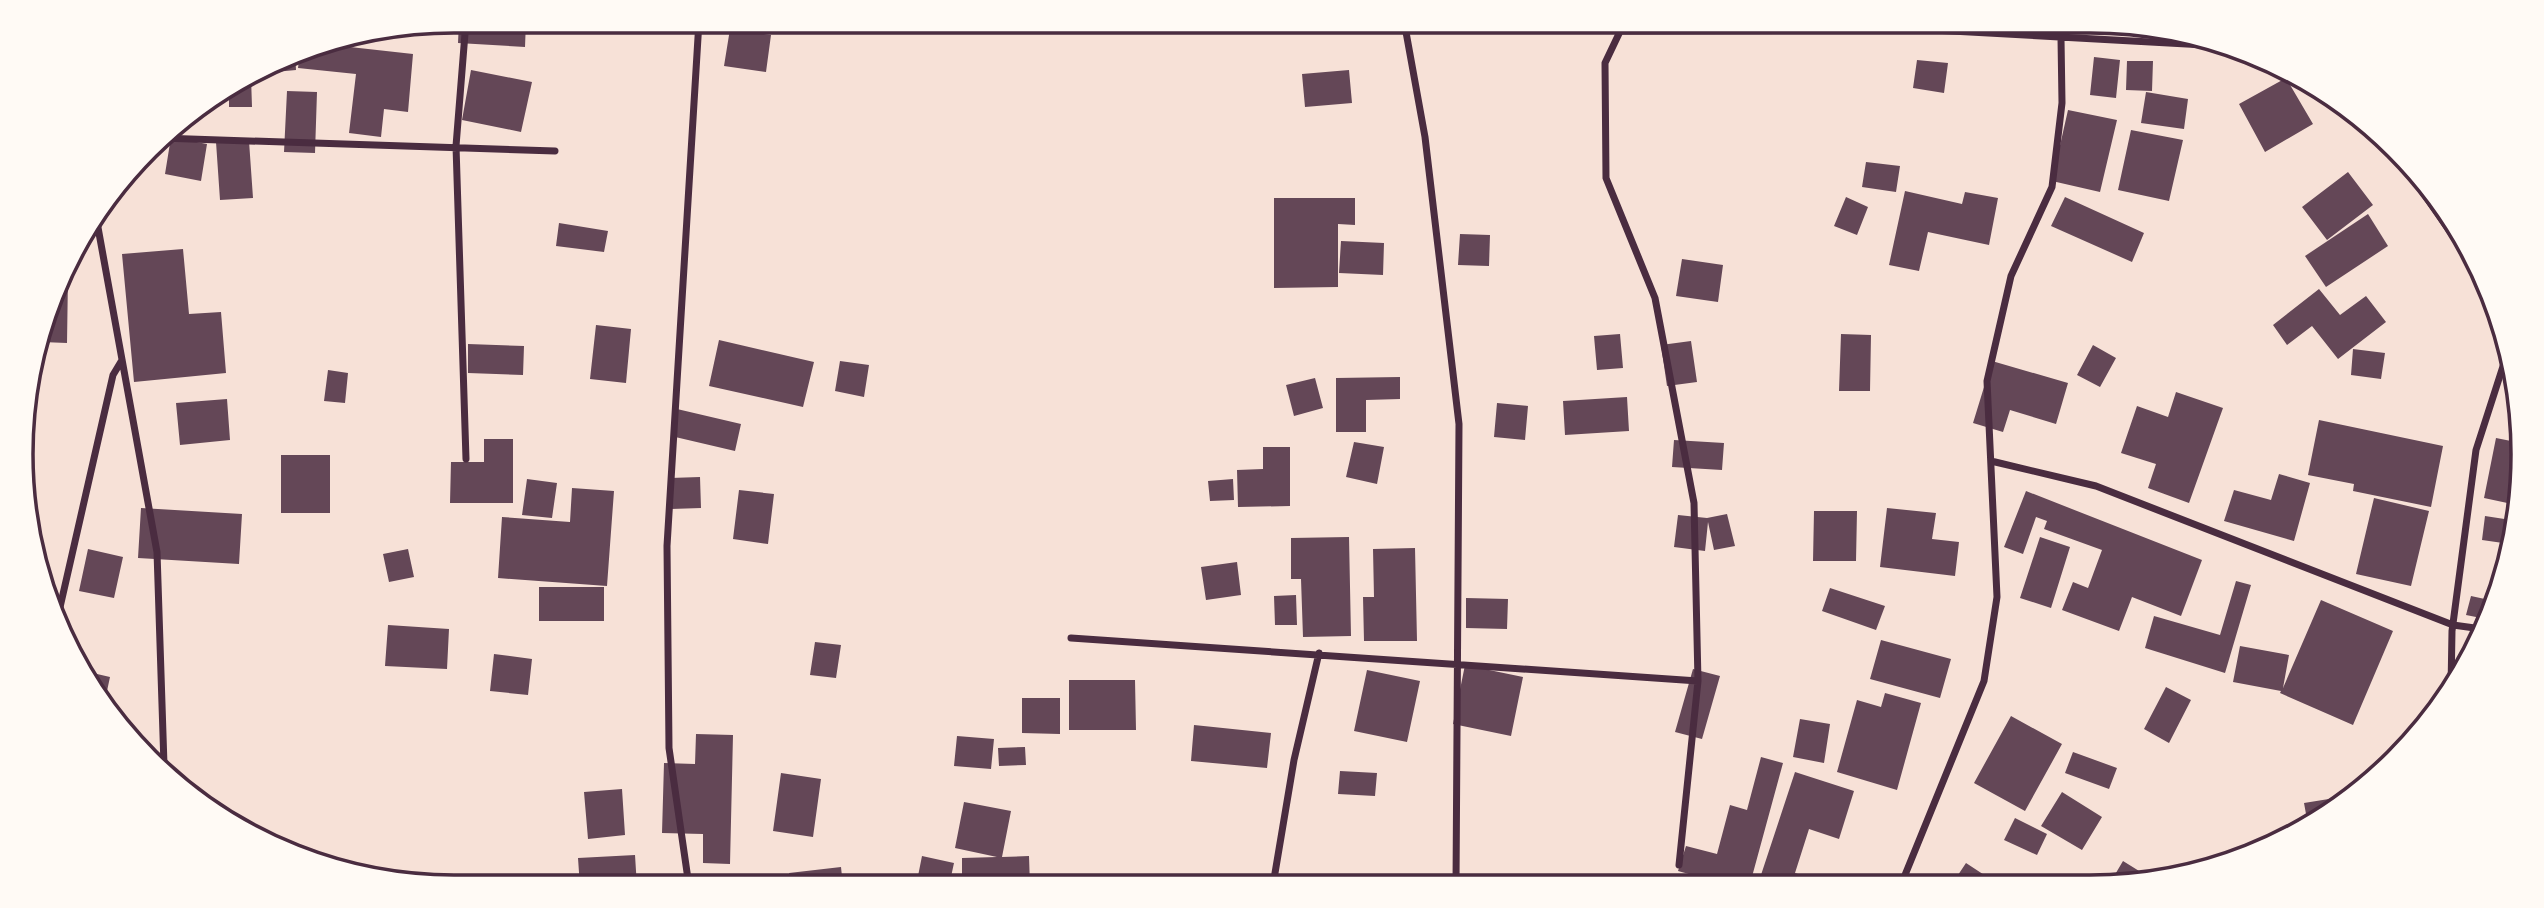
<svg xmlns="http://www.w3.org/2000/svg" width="2544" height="908" viewBox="0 0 2544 908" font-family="Merriweather,serif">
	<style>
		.building { fill: #644757 }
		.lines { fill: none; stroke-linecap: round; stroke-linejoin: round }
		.minor { stroke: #4a2c40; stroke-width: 7 }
		.rim { fill: none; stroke: #4a2c40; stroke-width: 3.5 }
	</style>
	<rect width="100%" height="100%" fill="#f7e1d7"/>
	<path class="building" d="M459 21H526L525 47 458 43Z
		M730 29 771 35 766 72 724 66Z
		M332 45 413 54 408 112 384 109 381 137 349 133 356 74 298 68 300 52Z
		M295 53 296 70 264 73V69L289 54Z
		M2094 57 2120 60 2116 98 2090 95Z
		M1917 60 1948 63 1944 93 1913 88Z
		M2127 61H2153L2152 91 2126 90Z
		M471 70 532 82 521 132 462 120Z
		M1349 70 1352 103 1305 107 1302 74Z
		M251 77 252 107H229V91Z
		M2286 78 2313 124 2265 152 2239 104Z
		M287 91 317 92 315 153 284 152Z
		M2146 92 2188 99 2184 129 2141 123Z
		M2068 110 2117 120 2100 192 2052 181Z
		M2131 130 2183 140 2169 201 2118 190Z
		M171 137 207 144 201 181 165 174Z
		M249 141 253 198 220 200 216 142Z
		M1866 162 1900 166 1896 192 1862 187Z
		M2348 172 2373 205 2327 240 2302 207Z
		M1905 191 1962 204 1965 192 1998 198 1989 245 1928 232 1919 271 1889 265Z
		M1846 197 1868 207 1857 235 1834 226Z
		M2065 197 2144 233 2132 262 2051 226Z
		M1274 198H1355V225L1338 224V287L1274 288Z
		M2368 214 2388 246 2326 287 2305 256Z
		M559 223 608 231 604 252 556 246Z
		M1460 234 1490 235 1489 266 1458 265Z
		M1341 241 1384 243 1383 275 1339 273Z
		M183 249 189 314 221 312 226 373 134 382 122 254Z
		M1682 259 1723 265 1718 302 1676 296Z
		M62 276H68L67 343 42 342Z
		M2319 289 2340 315 2366 296 2386 322 2338 359 2312 326 2287 345 2273 325Z
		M596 325 631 329 626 383 590 379Z
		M1620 334 1623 368 1597 370 1594 336Z
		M1841 334 1871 335 1870 391H1839Z
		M719 340 814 362 803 407 709 386Z
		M1691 341 1697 382 1667 386 1661 345Z
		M468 344 524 346 523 375 468 373Z
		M2093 345 2116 358 2100 387 2077 375Z
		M2353 349 2385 353 2381 379 2351 375Z
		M840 361 869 365 864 397 835 391Z
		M1992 361 2068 383 2056 424 2010 410 2003 432 1973 423Z
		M328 370 348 373 345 403 324 401Z
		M1400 377V399L1366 400V432H1336V378Z
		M1315 378 1323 408 1294 416 1286 385Z
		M2176 392 2223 408 2189 503 2148 488 2156 464 2121 453 2137 406 2168 417Z
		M1627 397 1629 431 1565 435 1563 401Z
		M227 399 230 440 180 445 176 403Z
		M1497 403 1528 406 1525 440 1494 437Z
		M677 409 741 424 735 451 671 436Z
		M2319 420 2443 446 2431 507 2353 491 2354 484 2308 475Z
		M2496 438 2516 442 2512 504 2484 498Z
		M484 439H513V503H450L451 462H484Z
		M1674 440 1724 443 1722 470 1672 467Z
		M1354 442 1384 447 1377 484 1346 477Z
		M1263 447H1290V506L1238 507 1237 470 1263 469Z
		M281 455H330V513H281Z
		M2279 474 2310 483 2294 541 2224 521 2234 490 2271 500Z
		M700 477 701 508 671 509 670 478Z
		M527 479 557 483 552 518 522 515Z
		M1233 479 1234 500 1210 501 1208 481Z
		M572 488 614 491 607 586 498 578 502 517 570 522Z
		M739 490 774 494 768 544 733 539Z
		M2026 491 2202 560 2181 616 2132 597 2119 631 2062 610 2073 582 2088 588 2102 550 2044 529 2047 521 2036 517 2023 554 2004 547Z
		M2374 498 2429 511 2411 586 2356 574Z
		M141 508 242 514 239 564 138 558Z
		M1887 508 1936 513 1932 539 1959 542 1955 576 1880 567Z
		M1814 511H1857L1856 561H1813Z
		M1727 514 1735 546 1714 550 1708 522 1705 551 1674 547 1678 515 1707 518Z
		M2485 516 2511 520 2510 544 2482 540Z
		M1349 537 1351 636 1303 637 1301 579H1291V538Z
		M2040 537 2070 547 2051 608 2020 598Z
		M1415 548 1417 641H1364L1363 597H1374L1373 549Z
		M88 549 123 557 114 598 79 591Z
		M408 549 414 577 389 582 383 554Z
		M1237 562 1241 595 1206 600 1201 567Z
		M2236 581 2251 585 2225 673 2145 648 2154 616 2220 635Z
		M539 587H604V621H539Z
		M1830 588 1885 606 1876 630 1822 611Z
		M1296 595 1297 625H1275L1274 596Z
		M2471 596 2494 601 2486 619 2466 615Z
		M1466 598 1508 599 1507 629 1466 628Z
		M2321 600 2393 631 2353 725 2280 693 2281 691 2233 682 2240 646 2289 655 2283 688Z
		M388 625 449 629 447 669 385 666Z
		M1881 640 1951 659 1940 698 1870 679Z
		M815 642 841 645 836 678 810 675Z
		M494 654 532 659 528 695 490 691Z
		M1465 665 1523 677 1511 736 1453 724Z
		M1693 669 1720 676 1702 739 1675 732Z
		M1367 670 1420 681 1407 742 1354 731Z
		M84 671 110 677 104 705 94 695Z
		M1069 680H1135L1136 730H1069Z
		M2166 687 2191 700 2169 743 2144 729Z
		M1885 693 1921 703 1897 790 1837 772 1857 700 1881 707Z
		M1022 698H1060V734L1022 733Z
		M2011 716 2062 744 2025 811 1974 783Z
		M1800 719 1830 724 1824 763 1793 757Z
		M1194 725 1271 733 1267 768 1191 761Z
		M696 734 733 735 730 864 703 863V834L662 833 664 763 695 764Z
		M957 736 994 739 991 769 954 766Z
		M1025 747 1026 765 999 766 998 748Z
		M2073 752 2117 768 2109 789 2065 773Z
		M1761 757 1783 763 1750 884H1725L1678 871 1686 846 1717 854 1730 805 1747 810Z
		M1340 771 1377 773 1375 796 1338 794Z
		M1795 772 1854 791 1839 839 1809 829 1795 873 1827 884H1758Z
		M781 773 821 779 813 837 773 831Z
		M622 789 625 835 588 839 584 792Z
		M2062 792 2102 817 2082 850 2041 826Z
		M2335 798 2336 806 2308 825 2304 803Z
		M964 802 1011 811 1002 857 1029 856 1030 886H962V858L997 857 955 848Z
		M2015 818 2047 834 2037 855 2004 840Z
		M635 855 637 887H580L578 858Z
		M922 856 954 863 949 886H916Z
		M2123 861 2152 879 2150 882 2110 883Z
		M1966 863 1998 884H1952Z
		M841 867 843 886H791L789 873Z
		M723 876 752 879 751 886H722Z"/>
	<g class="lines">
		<path class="minor" d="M466 21 456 146 466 459
			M1404 21 1425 137 1459 424 1456 885
			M1625 21 1605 63 1606 178 1655 298 1694 503 1698 681 1679 865
			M1620 31 1933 30 2223 46
			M161 138 555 151
			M2410 174 2476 269
			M97 222 157 552 164 765
			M1991 461 2096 486 2453 625 2482 629
			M58 616 113 375 122 360
			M1071 638 1698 681
			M2451 688 2452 631 2476 450 2506 357
			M1905 875 1984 681 1997 597 1987 381 2011 276 2052 187 2062 103 2061 38
			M1273 885 1294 760 1319 653
			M689 886 669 748 667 546 699 21"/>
	</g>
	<path d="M0 0H2544V908H0ZM454 33H2090A421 421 0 0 1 2511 454V454A421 421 0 0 1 2090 875H454A421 421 0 0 1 33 454V454A421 421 0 0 1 454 33Z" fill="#fffaf5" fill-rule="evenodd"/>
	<path class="rim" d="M454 33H2090A421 421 0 0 1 2511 454V454A421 421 0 0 1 2090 875H454A421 421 0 0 1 33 454V454A421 421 0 0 1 454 33Z"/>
</svg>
